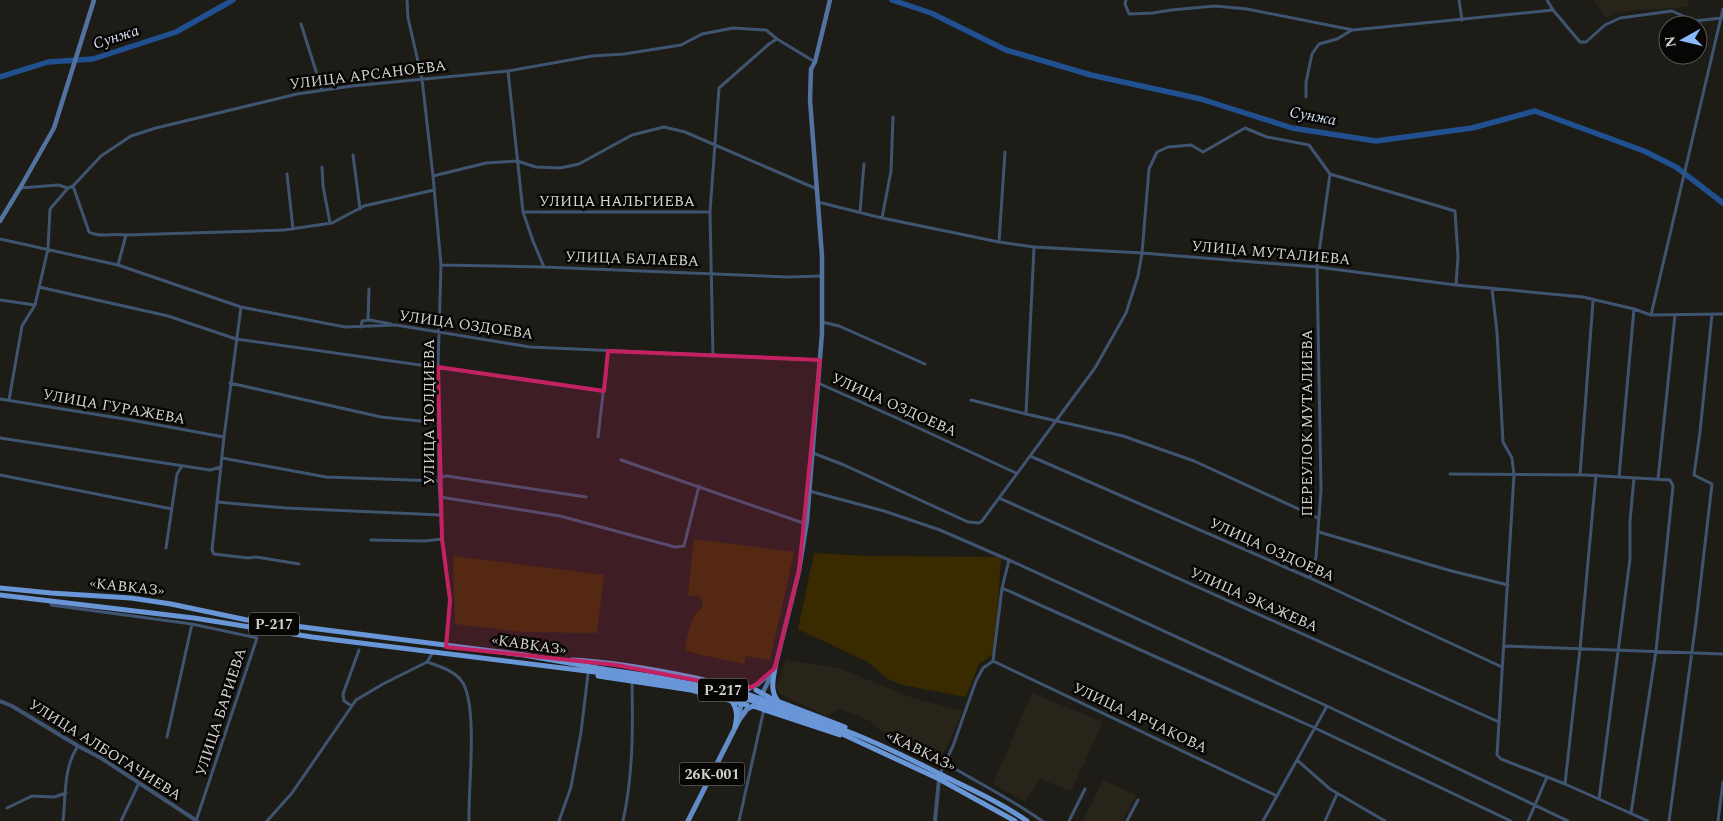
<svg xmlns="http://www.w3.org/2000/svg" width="1723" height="821" viewBox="0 0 1723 821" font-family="Spectral,serif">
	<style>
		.built { fill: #292419 }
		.green { fill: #3a2a00 }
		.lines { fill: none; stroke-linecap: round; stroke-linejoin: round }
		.river { stroke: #205090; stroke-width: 5.5 }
		.minor { stroke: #3f5470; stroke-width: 3 }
		.tertiary { stroke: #3f5470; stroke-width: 4 }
		.secondary { stroke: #5273a0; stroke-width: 4.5 }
		.primary { stroke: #618bc5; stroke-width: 5 }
		.trunk { stroke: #6896d6; stroke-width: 5 }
		.trunk-bridge { stroke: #6896d6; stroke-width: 5 }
		.marked { fill: #c32161; fill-opacity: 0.2; stroke: #c32161; stroke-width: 4; stroke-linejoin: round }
		.labels { text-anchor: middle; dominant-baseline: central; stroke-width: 5; stroke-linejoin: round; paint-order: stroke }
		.shield { fill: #070605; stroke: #969692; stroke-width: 1 }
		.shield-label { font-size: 14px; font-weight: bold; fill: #d4d3cf }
		.street-label { font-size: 15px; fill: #d4d3cf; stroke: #070605 }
		.water-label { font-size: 16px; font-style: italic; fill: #d0def0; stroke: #070605 }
	</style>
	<rect width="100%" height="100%" fill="#1e1c16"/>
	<path class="built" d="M1594 0H1688L1689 7 1615 12 1606 18Z
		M786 660 839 668 913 698 963 711 938 766 894 742 870 721 840 709 826 716 780 694 776 688Z
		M1032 693 1103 722 1071 791 1040 779 1025 802 993 784Z
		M1103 780 1136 795 1123 821H1083Z"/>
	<path class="green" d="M694 539 794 552 770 660 746 656 744 664 685 651C687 638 690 615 702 608L703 601 699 596H688Z
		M814 553 868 556 1001 557 995 653 979 664 966 697 903 685 888 679 868 662 798 629Z
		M453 556 604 575 597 633 523 632 455 624Z"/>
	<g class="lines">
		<path class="river" d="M892 0 931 13 1006 50 1091 75 1201 99 1292 128 1376 141 1472 128 1535 111 1644 151 1676 167 1723 203
			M0 77 48 62 93 59 176 32 233 0"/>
		<path class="minor" d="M407 0 408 18 422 79 433 176 441 265 438 367 439 481 442 539 450 600 446 646
			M1126 0 1125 4 1129 14 1153 13 1171 10 1215 6 1247 9 1353 30 1553 10
			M1459 0 1462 20
			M1547 0 1553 10 1580 42H1586L1605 25 1620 18 1672 11 1694 21 1722 18
			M301 24 322 90
			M508 71 523 212 533 241 544 267
			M1306 97V82L1312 54 1319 44 1337 39 1352 30
			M353 155 360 209
			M322 167 323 186 330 223
			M287 174 293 229
			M433 176 486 163 517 161 536 167 560 168 579 164 632 135 664 127 685 132 817 189
			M73 186 89 232C99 238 114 233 126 235
			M20 188 58 185 68 188
			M818 202 882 218 999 242 1034 247 1142 253 1317 267 1456 285 1583 297 1634 309 1651 315 1723 314
			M523 212H710
			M860 212 864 164
			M882 218 891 171 893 117
			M0 239 118 265 241 307 345 327 396 325 530 347 820 360
			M999 242 1005 152
			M1034 247 1026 414 1123 436 1194 461 1318 518
			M118 265 126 235 284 230 332 223 364 206 434 190
			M441 265 544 267 788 277 822 276
			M39 287 168 316 236 339 604 391
			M1492 289 1497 332 1503 442 1512 458 1514 475 1497 755 1501 759 1565 784 1648 821
			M0 300 35 305
			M241 307 224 437 212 550 214 554 248 558 256 557 299 564
			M1651 315 1723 9
			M368 320 369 289
			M822 322 839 326 925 364
			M361 327 362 321 370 320 391 324
			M713 356 710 212 719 88 769 44 777 39
			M230 383 381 417 439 423
			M818 383 899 419 1016 473
			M0 399 131 420 224 437
			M9 400 22 326 35 305 48 249 50 209 68 188 73 186 101 156 131 136 156 128 297 94 352 86 508 71 592 56 624 54 681 45 702 34 733 28 766 30 777 39 815 62
			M971 400 1026 414
			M598 437 608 351
			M0 438 210 470 221 467
			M813 453 844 465 968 522 979 523 982 521 1095 368 1126 313 1138 276 1142 253 1149 169 1157 152 1168 147 1191 145 1203 152 1245 128 1267 137 1309 145 1330 174
			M1030 456 1310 578 1502 667
			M222 458 326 477 439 481
			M621 460 806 524
			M1450 474 1586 475 1670 480 1673 486 1656 651 1631 813
			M0 475 172 509
			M1580 475 1593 301
			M439 477 447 476 586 497
			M1619 477 1634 309
			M1658 479 1675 315
			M809 491 884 511 940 530 1009 560 1327 706 1568 821
			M440 497 560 516 675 547 684 546 699 486
			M999 498 1499 722
			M217 502 286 508 441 515
			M1319 532 1448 570 1508 585
			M371 540 425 541 442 539
			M166 548 177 474 182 466
			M1310 578 1316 557 1321 490 1317 267 1330 174 1455 211 1458 257 1456 285
			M1002 588 1315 728 1511 821
			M51 600V605L192 624 257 638 196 821
			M1504 646 1723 654
			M993 661 1277 796
			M427 662C439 666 456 671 463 683 478 710 468 788 469 821
			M352 706 344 701 343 694 359 650
			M167 737 192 624
			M1297 760 1330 789 1385 821
			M945 763C977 782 1011 799 1042 821
			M940 774 953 746 976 681 983 668 993 661 1002 588 1009 560
			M1565 784 1580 649 1596 475
			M1599 799 1630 559V521L1634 478
			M7 808 32 796 54 797 66 793
			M63 821C66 796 63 768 78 746
			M121 821 139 783
			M267 821 292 793 356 700 383 684 427 662 433 652
			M559 821 571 787 581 732 588 674
			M623 821C633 776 633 728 632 681
			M739 821 764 709
			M1069 821 1085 789
			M1127 821 1138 800
			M1263 821 1327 706
			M1325 821 1337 794
			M1528 821 1547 777
			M1669 821 1696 622 1712 484 1694 475 1700 432 1712 314
			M1718 821 1723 782"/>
		<path class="tertiary" d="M0 701 12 706 78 746 101 758 197 821
			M935 821 939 779"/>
		<path class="secondary" d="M0 221 20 188 54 128 94 0
			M748 689 758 684 771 673
			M761 696 775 668 799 571 807 521 822 333V256L810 100 811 69 815 62 830 0"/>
		<path class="primary" d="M738 719 742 700
			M688 821 739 720 747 709 753 706"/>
		<path class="trunk" d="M0 588 51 593 131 598 171 604 247 620 524 655 603 669
			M0 595 194 618 312 637 603 673
			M572 660C611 662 652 669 691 677 710 681 728 687 748 689
			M775 668C773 680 770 691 778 701
			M598 676 691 690 747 705
			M756 690 772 699 845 727
			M732 701C738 710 737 717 735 727
			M753 706 840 735
			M839 728C879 743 916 762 954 781 979 793 1004 805 1027 821
			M838 732 939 779 1015 821"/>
		<path class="trunk-bridge" d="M603 669 650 676 750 695 839 728
			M603 673 652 680 750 700 838 732"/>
	</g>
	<path class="marked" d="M608 351 820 360 799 571 775 668 753 687H732L616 665 446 647 450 600 442 539 438 367 604 391Z"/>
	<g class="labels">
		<g class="shield">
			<rect x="249" y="612.5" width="50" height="23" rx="4"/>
			<rect x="698" y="678.5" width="50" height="23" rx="4"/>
			<rect x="679.5" y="762.5" width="65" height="23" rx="4"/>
		</g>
		<g class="shield-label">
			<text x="274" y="624">Р-217</text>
			<text x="723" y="690">Р-217</text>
			<text x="712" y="774">26К-001</text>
		</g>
		<g class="street-label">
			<text transform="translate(368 75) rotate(-7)">УЛИЦА АРСАНОЕВА</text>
			<text x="617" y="201">УЛИЦА НАЛЬГИЕВА</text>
			<text transform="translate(1271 253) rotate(5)">УЛИЦА МУТАЛИЕВА</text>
			<text transform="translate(632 259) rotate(2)">УЛИЦА БАЛАЕВА</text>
			<text transform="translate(466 325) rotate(8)">УЛИЦА ОЗДОЕВА</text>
			<text transform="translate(894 405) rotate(24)">УЛИЦА ОЗДОЕВА</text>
			<text transform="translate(114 407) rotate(10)">УЛИЦА ГУРАЖЕВА</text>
			<text transform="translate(429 412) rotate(-90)">УЛИЦА ТОЛДИЕВА</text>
			<text transform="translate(1307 423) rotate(-90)">ПЕРЕУЛОК МУТАЛИЕВА</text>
			<text transform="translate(1272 550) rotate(24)">УЛИЦА ОЗДОЕВА</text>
			<text transform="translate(127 587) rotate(6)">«КАВКАЗ»</text>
			<text transform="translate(1254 600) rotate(24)">УЛИЦА ЭКАЖЕВА</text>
			<text transform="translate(529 645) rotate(8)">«КАВКАЗ»</text>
			<text transform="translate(221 712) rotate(-72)">УЛИЦА БАРИЕВА</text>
			<text transform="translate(1140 718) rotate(25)">УЛИЦА АРЧАКОВА</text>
			<text transform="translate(105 750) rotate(32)">УЛИЦА АЛБОГАЧИЕВА</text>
			<text transform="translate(921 751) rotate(26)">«КАВКАЗ»</text>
		</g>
		<g class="water-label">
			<text transform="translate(116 37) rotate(-18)">Сунжа</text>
			<text transform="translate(1313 116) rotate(11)">Сунжа</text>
		</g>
	</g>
	<g transform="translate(1683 40) rotate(262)"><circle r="24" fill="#070605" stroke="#595856"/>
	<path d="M0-4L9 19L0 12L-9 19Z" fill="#8abafc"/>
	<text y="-8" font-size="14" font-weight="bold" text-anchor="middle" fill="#d4d3cf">N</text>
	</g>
</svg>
